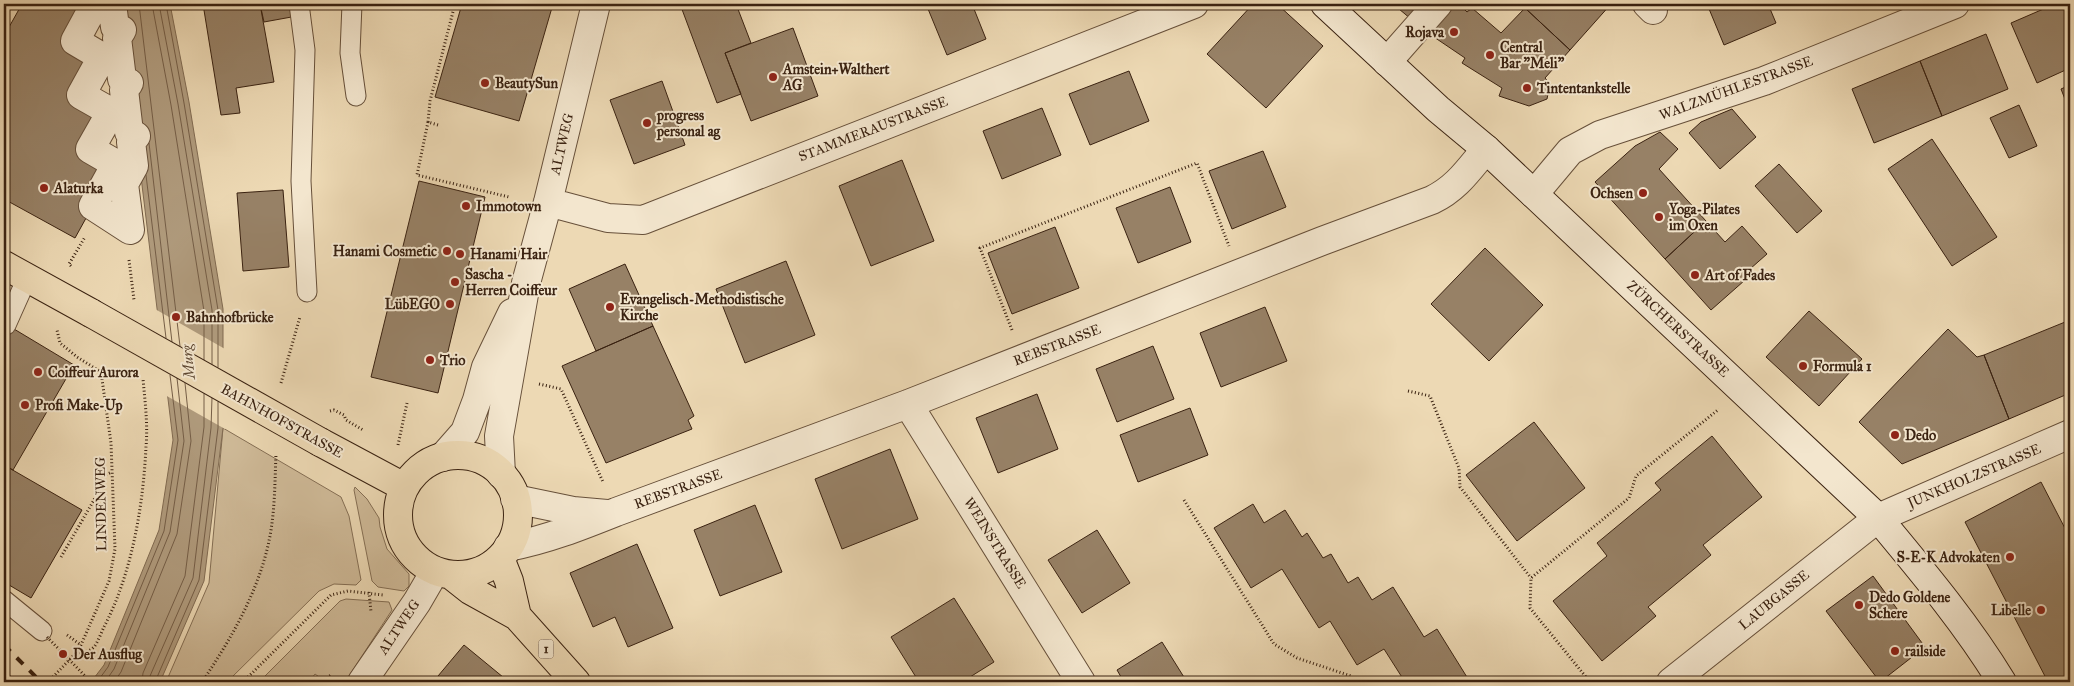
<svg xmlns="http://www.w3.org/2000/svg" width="2074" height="686" viewBox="0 0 2074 686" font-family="'IM FELL Great Primer',serif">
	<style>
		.green { fill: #cfba98; stroke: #846e54 }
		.water { fill: #b09b7d; stroke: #816b52 }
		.pier { fill: #edd9b4 }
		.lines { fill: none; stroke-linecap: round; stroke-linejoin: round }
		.shore { stroke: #755e47; stroke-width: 1 }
		.building { fill: #978166; stroke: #3a2211 }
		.service-casing { stroke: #67503a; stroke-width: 21 }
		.pedestrian-casing { stroke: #67503a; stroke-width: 30 }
		.minor-casing { stroke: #67503a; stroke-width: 30 }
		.secondary-casing { stroke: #3a2211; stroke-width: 30 }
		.primary-casing { stroke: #3a2211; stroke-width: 30 }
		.path { stroke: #3a2211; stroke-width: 3; stroke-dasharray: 1 2.5; stroke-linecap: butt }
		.service { stroke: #f3e6ce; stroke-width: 19 }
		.pedestrian { stroke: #f3e6ce; stroke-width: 28 }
		.minor { stroke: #f3e6ce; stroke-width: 28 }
		.secondary { stroke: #f3e6ce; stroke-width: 28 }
		.primary { stroke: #edd9b4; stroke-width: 28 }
		.rail { stroke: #3a2211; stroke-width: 4; stroke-dasharray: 9 9; stroke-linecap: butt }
		.primary-bridge-casing { stroke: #3a2211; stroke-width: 30; stroke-linecap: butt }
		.path-bridge { stroke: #3a2211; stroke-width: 3; stroke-dasharray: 1 2.5; stroke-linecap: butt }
		.primary-bridge { stroke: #edd9b4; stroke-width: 28 }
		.poi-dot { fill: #8f2418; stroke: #f3e6ce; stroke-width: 2 }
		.labels { text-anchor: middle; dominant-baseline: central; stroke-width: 4; stroke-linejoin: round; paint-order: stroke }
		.shield { fill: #f3e6ce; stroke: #725d4a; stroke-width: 1 }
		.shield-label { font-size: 12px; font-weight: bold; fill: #3a2211 }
		.poi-label { font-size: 14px; font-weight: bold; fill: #3a2211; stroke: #f3e6ce; text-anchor: start }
		.street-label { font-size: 14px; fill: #3a2211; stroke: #f3e6ce }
		.water-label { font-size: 15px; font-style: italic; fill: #5d4631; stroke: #f3e6ce }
	</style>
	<rect width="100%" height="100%" fill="#edd9b4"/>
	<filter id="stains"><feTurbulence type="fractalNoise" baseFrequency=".004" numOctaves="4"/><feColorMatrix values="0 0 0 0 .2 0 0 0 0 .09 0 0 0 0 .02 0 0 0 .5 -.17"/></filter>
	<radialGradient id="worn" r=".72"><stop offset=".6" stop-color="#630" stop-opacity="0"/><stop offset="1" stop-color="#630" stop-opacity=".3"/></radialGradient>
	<path class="green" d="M223 428 341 497 349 516 361 580 356 585 334 584 319 591 227 682H166L209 583Z
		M355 487 367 499 379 518 380 527 387 549 409 574V586L404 591 378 587 372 581 354 490Z
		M346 599 389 602 392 610 345 682H326L315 674 309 682H259L340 601Z"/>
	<path class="water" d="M120 4H170L189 102 223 309V428L204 581 160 682H91L104 665 159 530 173 440Z"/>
	<path class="pier" d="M155 309 225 349V429L165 395Z"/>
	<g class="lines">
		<path class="shore" d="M139 4 180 346
			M152 4 171 105 204 311V360
			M159 4 178 104 212 310V364
			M166 4 184 103 218 310V367
			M149 143 172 342
			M146 175 166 338
			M97 682 108 667 164 531 178 440 170 375
			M105 682 114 669 170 532 184 441 177 378
			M114 682 121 672 177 534 191 441 185 383
			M142 682 143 673 185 576 204 427V394
			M149 682 150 676 193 578 211 428 212 398
			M155 682 199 580 218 428V402"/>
	</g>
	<path class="building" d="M22 4H95L75 41 102 57 81 95 111 112 90 149 116 164 75 238 4 199 5 188 4 187V36Z
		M203 4H260L274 82 236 88 240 113 221 115Z
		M260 4H295L297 16 264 22Z
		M462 4H553L519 121 435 97Z
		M680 4H736L751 43 725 53 741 94 717 103Z
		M926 4H972L986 39 947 55Z
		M1253 4H1277L1323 46 1266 108 1207 54Z
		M1393 4H1425L1411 19Z
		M1454 4H1459L1467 12 1472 8 1501 33 1525 8 1570 50 1545 78 1550 84 1547 99 1529 106 1499 96 1502 88 1462 63 1465 58 1428 33Z
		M1529 4H1611L1570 50 1525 8Z
		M1707 4H1768L1776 23 1724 45Z
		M2055 4H2070V68L2037 83 2011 23Z
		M793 28 818 96 751 121 725 53Z
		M1986 34 2008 89 1942 116 1920 61Z
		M1920 61 1942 116 1874 143 1852 89Z
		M1129 71 1149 121 1090 145 1069 94Z
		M662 81 685 145 634 164 610 100Z
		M2070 85V112L2061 89Z
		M2019 105 2037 146 2009 158 1990 118Z
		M1042 108 1061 155 1002 179 983 131Z
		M1732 109 1756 137 1720 169 1689 133 1701 122Z
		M1660 132 1678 149 1659 169 1706 221 1665 259 1595 182 1635 146Z
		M1932 139 1997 237 1952 266 1888 169Z
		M1263 151 1286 207 1232 229 1209 171Z
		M902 160 934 241 871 266 839 186Z
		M1779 164 1822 211 1797 233 1755 186Z
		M419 181 485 197 438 393 371 377Z
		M1170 187 1191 242 1138 263 1116 208Z
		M283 190 289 267 243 271 237 193Z
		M1706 221 1725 242 1742 226 1767 254 1750 269 1753 273 1711 310 1665 259Z
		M1055 227 1079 288 1012 314 988 253Z
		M1485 248 1543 305 1489 361 1431 304Z
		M786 261 815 335 745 363 716 289Z
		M625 264 653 326 596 351 569 289Z
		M1265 307 1287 361 1221 387 1200 333Z
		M1809 311 1862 359 1819 406 1766 357Z
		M2070 320V393L2009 419 1984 355Z
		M4 323 74 365 13 470 4 465Z
		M653 326 694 416 688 420 692 429 606 463 562 366Z
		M1948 329 1977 357 1984 355 2009 419 1902 464 1859 422Z
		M1153 346 1174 399 1117 422 1096 369Z
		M1037 394 1058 449 998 473 976 418Z
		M1190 408 1208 455 1138 482 1120 435Z
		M1534 422 1585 488 1517 541 1466 475Z
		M1712 436 1762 497 1703 545 1711 555 1648 607 1656 616 1602 661 1553 601 1607 556 1597 543 1661 490 1655 483Z
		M890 449 918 519 842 549 815 479Z
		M4 465 82 510 31 598 4 582Z
		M2041 482 2070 538V682H2048L1965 522Z
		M1253 504 1264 523 1285 510 1302 537 1307 533 1323 558 1331 554 1348 583 1358 577 1372 600 1393 587 1424 637 1437 629 1470 682H1405L1384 649 1357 665 1330 621 1319 628 1282 569 1251 588 1214 528Z
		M755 505 782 572 720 596 694 530Z
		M1097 530 1130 583 1082 613 1048 560Z
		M637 544 673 628 628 647 615 617 593 627 570 573Z
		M1873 576 1925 647 1880 682 1826 611Z
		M954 598 994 662 962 682H919L891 637Z
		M1162 642 1187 682H1124L1117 670Z
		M464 645 509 682H433Z"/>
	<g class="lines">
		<g class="service-casing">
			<path id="service" d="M299 4 305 50 301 181 307 292
				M352 4 350 53 356 96
				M6 325 27 278
				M4 600 42 631"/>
		</g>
		<g class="pedestrian-casing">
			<path id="pedestrian" d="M95 4 75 41 102 57 81 95 111 112 90 149 116 164 93 206 130 230 124 184 134 166 131 142 136 136 129 132 124 90 129 83 122 79 117 38 122 30 115 27 112 4"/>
		</g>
		<g class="minor-casing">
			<path id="minor" d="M1647 4 1653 10
				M1387 62 1438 4
				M1534 194 1570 151 1600 135 1764 81 1955 4
				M548 202 608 218 643 220 1194 4
				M908 404 1081 682
				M443 457 465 432 477 400 486 367 512 313
				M501 474 499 436 526 283 548 202 596 4
				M515 499 573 511 607 514
				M508 547C546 540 581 526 616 512L908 404 1322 241 1432 200C1457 188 1469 169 1486 149
				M362 682 417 602 435 571
				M1671 682 1878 518 2070 434"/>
		</g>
		<g class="secondary-casing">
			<path id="secondary" d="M1325 4 1438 109 1486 149 1878 518C1922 571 1966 623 2002 682"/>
		</g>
		<g class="primary-casing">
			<path id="primary" d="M4 265 91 313
				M320 442 404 487
				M398 515a60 60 0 1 1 120 0a60 60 0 1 1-120 0Z
				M500 558 509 581 517 616
				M451 575 470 590 517 616 576 682"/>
		</g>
		<path class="path" d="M428 122 417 175 509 197
			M438 125 428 122 430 101 455 4
			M129 260 134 300
			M71 266 69 264 85 237
			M1012 330 980 248 1197 163 1229 246
			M281 383 300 317
			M539 384 561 389 603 482
			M1408 391 1430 396 1459 468 1460 487 1531 578
			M398 445 407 403
			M1184 500 1274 644 1297 658 1351 676 1355 682
			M61 557 94 500 103 476 112 472
			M369 592 371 612
			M67 635 81 645
			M76 653C82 653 89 652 94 647 98 642 101 633 104 627 132 573 143 507 146 447 148 424 145 402 143 379
			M48 682 76 653 81 645 109 581 115 549 111 443 101 372 77 357 60 343 57 330
			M202 682C234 635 265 580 272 523 275 500 275 477 276 454
			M243 682 331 595 348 591 383 595
			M321 682 331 675
			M1590 682 1530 608 1531 578 1629 498 1636 476 1719 409"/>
		<use href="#service" class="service"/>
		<use href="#pedestrian" class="pedestrian"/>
		<use href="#minor" class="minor"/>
		<use href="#secondary" class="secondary"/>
		<use href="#primary" class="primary"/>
		<path class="rail" d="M4 645 41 682
			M4 672 14 682"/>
		<g class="primary-bridge-casing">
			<path id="primary-bridge" d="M91 313 320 442"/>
		</g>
		<path class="path-bridge" d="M330 411 334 410 344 415 346 420 363 430
			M47 637 91 682"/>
		<use href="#primary-bridge" class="primary-bridge"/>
	</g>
	<g class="poi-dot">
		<circle cx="1454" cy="32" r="5"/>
		<circle cx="1490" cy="55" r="5"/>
		<circle cx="773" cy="77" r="5"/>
		<circle cx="485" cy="83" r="5"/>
		<circle cx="1527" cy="88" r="5"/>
		<circle cx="647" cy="123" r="5"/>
		<circle cx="44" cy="188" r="5"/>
		<circle cx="1643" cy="193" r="5"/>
		<circle cx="466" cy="206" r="5"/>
		<circle cx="1659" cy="217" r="5"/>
		<circle cx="447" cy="251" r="5"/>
		<circle cx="460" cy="254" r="5"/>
		<circle cx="1695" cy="275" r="5"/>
		<circle cx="455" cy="282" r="5"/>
		<circle cx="450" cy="304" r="5"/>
		<circle cx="610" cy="307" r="5"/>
		<circle cx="176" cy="317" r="5"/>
		<circle cx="430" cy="360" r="5"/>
		<circle cx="1803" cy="366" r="5"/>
		<circle cx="38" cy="372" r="5"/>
		<circle cx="25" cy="405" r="5"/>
		<circle cx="1895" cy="435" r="5"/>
		<circle cx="2010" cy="557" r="5"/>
		<circle cx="1859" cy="605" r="5"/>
		<circle cx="2041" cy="610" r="5"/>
		<circle cx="1895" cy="651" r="5"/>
		<circle cx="63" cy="654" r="5"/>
	</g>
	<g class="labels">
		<rect class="shield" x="538.5" y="639.5" width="15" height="19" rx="4"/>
		<g class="shield-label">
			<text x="546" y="649">1</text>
		</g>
		<g class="poi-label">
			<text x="1444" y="32" text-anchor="end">Rojava</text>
			<text x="1500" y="47">Central<tspan x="1500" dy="16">Bar "Meli"</tspan></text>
			<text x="783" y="69">Amstein+Walthert<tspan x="783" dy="16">AG</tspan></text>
			<text x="495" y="83">BeautySun</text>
			<text x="1537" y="88">Tintentankstelle</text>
			<text x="657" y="115">progress<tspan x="657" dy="16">personal ag</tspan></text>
			<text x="54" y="188">Alaturka</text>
			<text x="1633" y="193" text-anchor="end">Ochsen</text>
			<text x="476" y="206">Immotown</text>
			<text x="1669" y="209">Yoga-Pilates<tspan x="1669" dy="16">im Oxen</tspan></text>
			<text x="437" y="251" text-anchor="end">Hanami Cosmetic</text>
			<text x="470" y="254">Hanami Hair</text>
			<text x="465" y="274">Sascha -<tspan x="465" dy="16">Herren Coiffeur</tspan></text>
			<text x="1705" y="275">Art of Fades</text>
			<text x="620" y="299">Evangelisch-Methodistische<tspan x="620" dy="16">Kirche</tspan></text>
			<text x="440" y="304" text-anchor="end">LübEGO</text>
			<text x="186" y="317">Bahnhofbrücke</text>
			<text x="440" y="360">Trio</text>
			<text x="1813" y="366">Formula 1</text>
			<text x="48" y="372">Coiffeur Aurora</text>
			<text x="35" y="405">Profi Make-Up</text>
			<text x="1905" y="435">Dedo</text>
			<text x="2000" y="557" text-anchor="end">S-E-K Advokaten</text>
			<text x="1869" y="597">Dedo Goldene<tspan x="1869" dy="16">Schere</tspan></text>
			<text x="2031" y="610" text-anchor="end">Libelle</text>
			<text x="1905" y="651">railside</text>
			<text x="73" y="654">Der Ausflug</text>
		</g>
		<g class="street-label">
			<text transform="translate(1736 88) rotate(-20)">WALZMÜHLESTRASSE</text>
			<text transform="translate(873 129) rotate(-21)">STAMMERAUSTRASSE</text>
			<text transform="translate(562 144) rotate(-77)">ALTWEG</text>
			<text transform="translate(1678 329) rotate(43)">ZÜRCHERSTRASSE</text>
			<text transform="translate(1057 345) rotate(-21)">REBSTRASSE</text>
			<text transform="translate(282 421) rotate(29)">BAHNHOFSTRASSE</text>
			<text transform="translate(1974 476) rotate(-23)">JUNKHOLZSTRASSE</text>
			<text transform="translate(678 489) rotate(-20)">REBSTRASSE</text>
			<text transform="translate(101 504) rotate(-91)">LINDENWEG</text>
			<text transform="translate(995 543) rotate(58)">WEINSTRASSE</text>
			<text transform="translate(1774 600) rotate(-39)">LAUBGASSE</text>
			<text transform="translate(399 627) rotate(-56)">ALTWEG</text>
		</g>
		<g class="water-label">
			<text transform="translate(188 362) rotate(-96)">Murg</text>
		</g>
	</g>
	<rect width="2074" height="686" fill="none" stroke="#edd9b4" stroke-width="20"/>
	<rect x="5" y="5" width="2064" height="676" fill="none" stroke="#3a2211" stroke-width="2.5"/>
	<rect x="10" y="10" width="2054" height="666" fill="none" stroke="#3a2211"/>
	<rect width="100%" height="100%" filter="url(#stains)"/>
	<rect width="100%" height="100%" fill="url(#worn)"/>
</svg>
